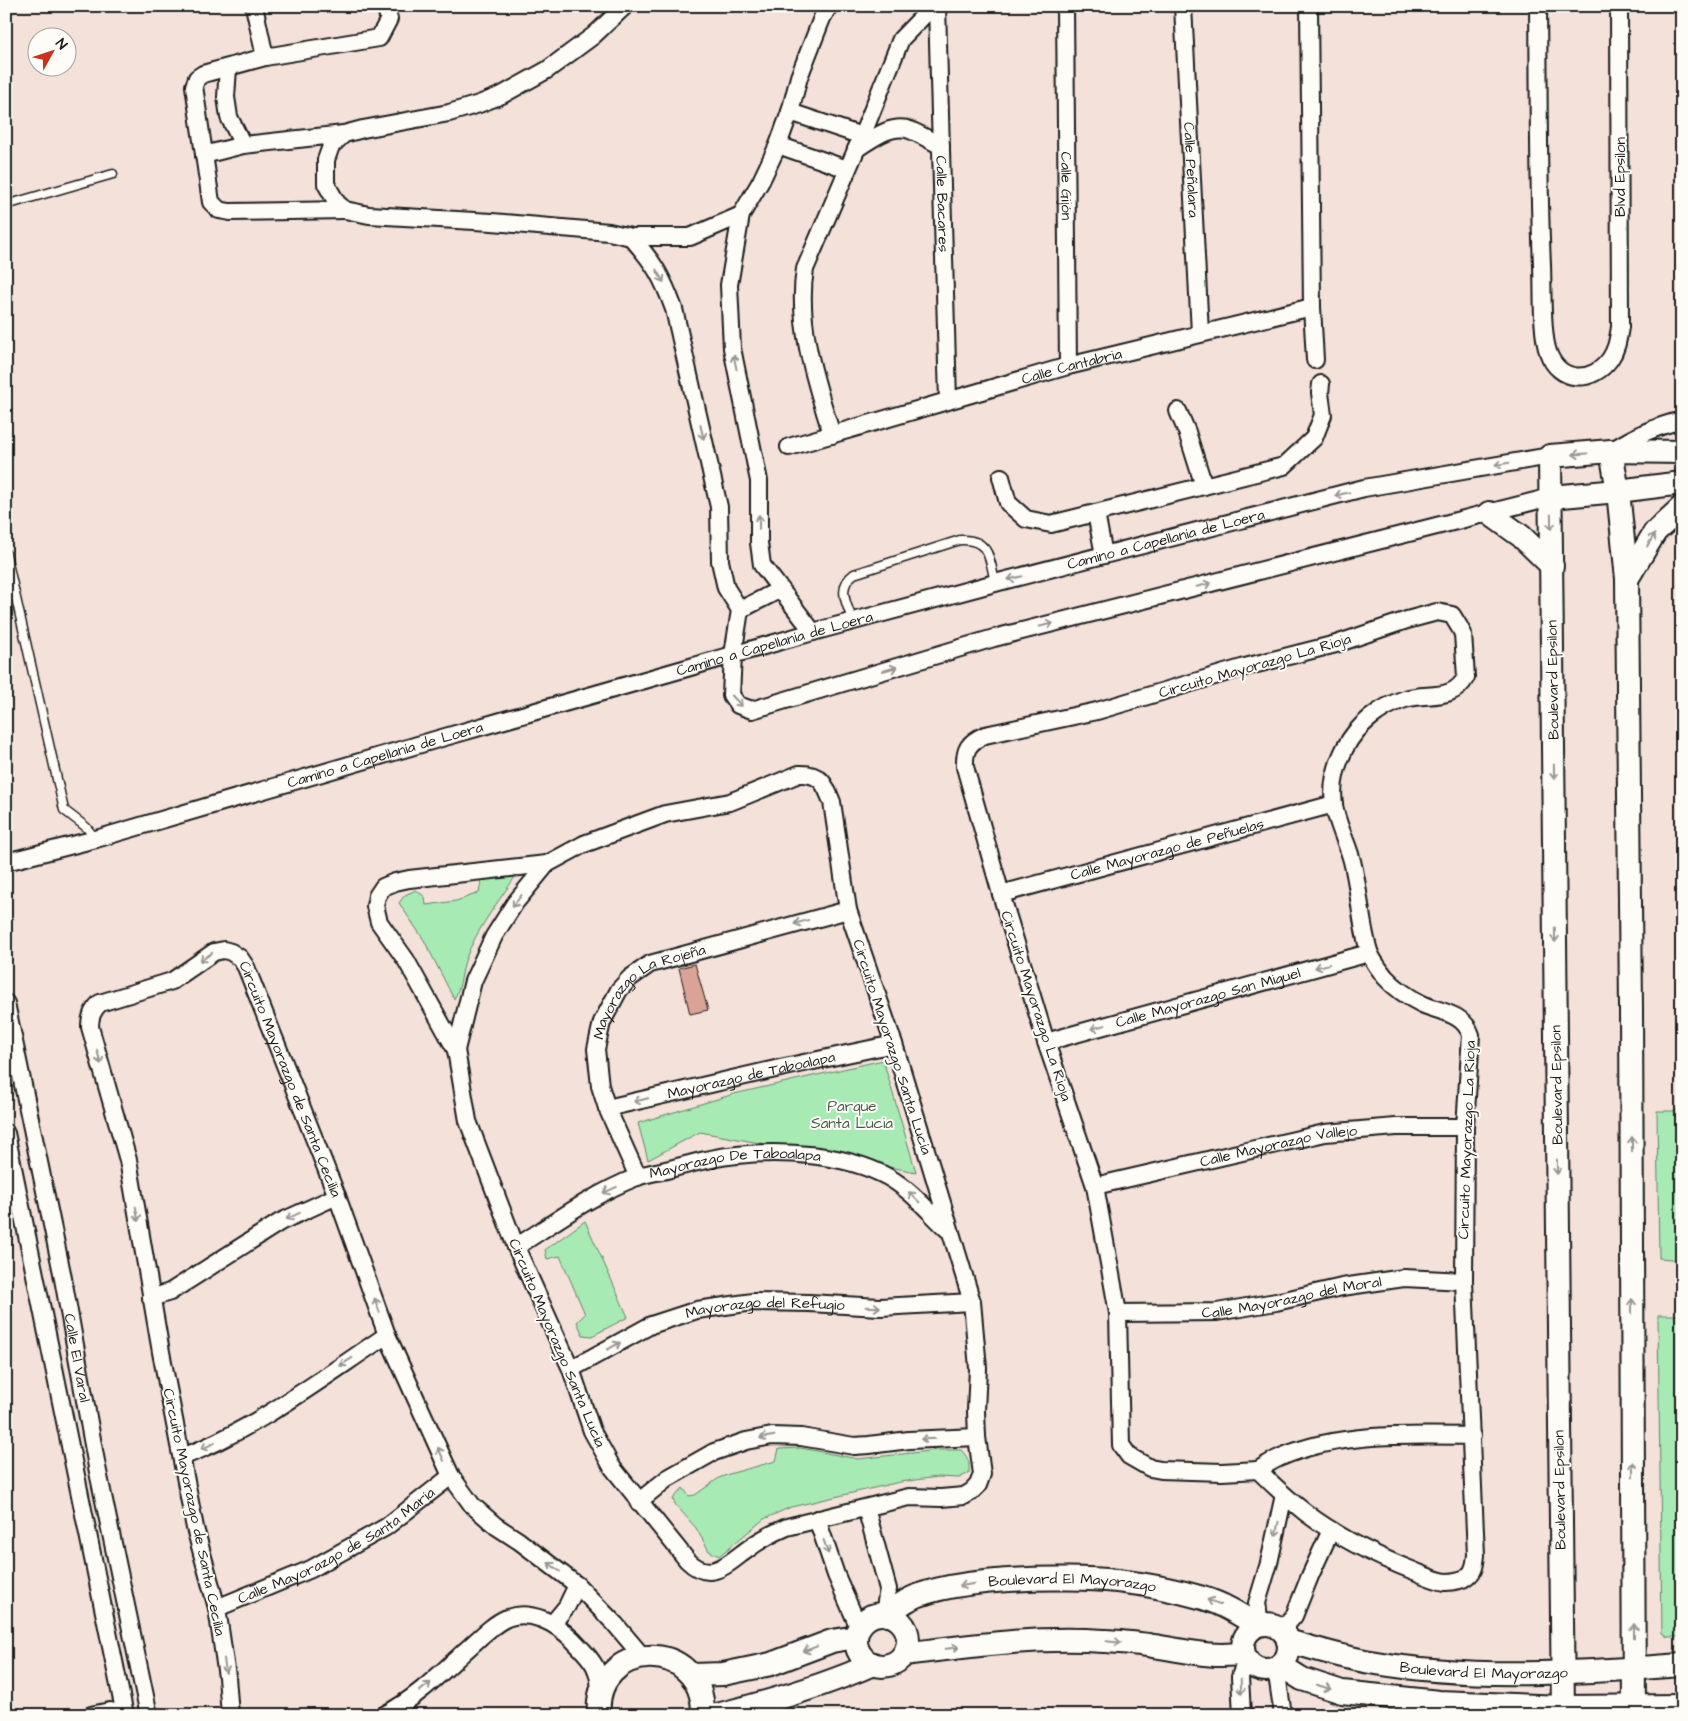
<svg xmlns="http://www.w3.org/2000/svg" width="1688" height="1721" viewBox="0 0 1688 1721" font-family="'Architects Daughter',sans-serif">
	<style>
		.green { fill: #a7eab4; stroke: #628368 }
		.building { fill: #dba396; stroke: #1c1c1c }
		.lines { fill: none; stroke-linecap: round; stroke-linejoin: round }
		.lane-casing { stroke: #1c1c1c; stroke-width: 11 }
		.street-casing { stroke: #1c1c1c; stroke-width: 20 }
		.secondary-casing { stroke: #1c1c1c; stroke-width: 26 }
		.lane { stroke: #fdfcf7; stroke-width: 8 }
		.street { stroke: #fdfcf7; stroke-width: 16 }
		.secondary { stroke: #fdfcf7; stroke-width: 22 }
		.oneway { stroke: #989794 }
		.labels { text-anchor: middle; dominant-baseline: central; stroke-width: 4; stroke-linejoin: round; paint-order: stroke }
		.street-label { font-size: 15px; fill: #1c1c1c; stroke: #fdfcf7 }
		.park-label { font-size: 15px; fill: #465a4a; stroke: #fdfcf7 }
	</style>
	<rect width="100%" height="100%" fill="#f3e1da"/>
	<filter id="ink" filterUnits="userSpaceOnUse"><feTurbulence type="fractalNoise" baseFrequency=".02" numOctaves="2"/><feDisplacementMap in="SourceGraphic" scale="10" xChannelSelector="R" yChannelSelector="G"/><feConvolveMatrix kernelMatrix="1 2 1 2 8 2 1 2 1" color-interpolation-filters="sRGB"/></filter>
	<g filter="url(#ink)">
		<path class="green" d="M510 874 515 877C498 902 477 929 466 958 461 972 462 986 454 999L424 940 399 903 405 895 416 890 425 897 426 905 456 901 479 893 481 881 492 876Z
			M883 1060 916 1172 700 1132 648 1160 638 1123 734 1094Z
			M1657 1111H1682V1260L1659 1258Z
			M585 1221 628 1317 592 1336 583 1335 577 1322 585 1314 560 1256 547 1259 545 1250Z
			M1658 1315H1682V1637H1667L1662 1633Z
			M801 1448 858 1459 938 1450H961C968 1457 970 1463 969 1473L959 1478 938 1477 900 1482 791 1507 764 1519 719 1556 709 1551 696 1528 675 1504 673 1499 683 1488 689 1496 695 1495 719 1478 729 1474 776 1461 779 1449Z"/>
		<path class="building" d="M695 964 708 1010 690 1014 679 968Z"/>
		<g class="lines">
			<g class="lane-casing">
				<path id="lane" d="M6 205 113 174
					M6 554 64 810 86 827 96 839
					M853 621C847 605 836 587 854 574L960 540C990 538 990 560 995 583"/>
			</g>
			<g class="street-casing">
				<g id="street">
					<path d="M254 6 265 57"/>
					<path d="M625 6 593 36 547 70 502 95 479 104 449 113 363 129 344 134 331 146 326 160V184L337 203 345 210 369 215 492 222 609 232 631 237H690L741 215"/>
					<path id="s1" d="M937 6 948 401"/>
					<path id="s2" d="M1065 6 1068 366"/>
					<path id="s3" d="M1183 6 1200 333"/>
					<path d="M1309 6 1312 307 1315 360"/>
					<path d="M1538 6C1539 93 1538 179 1542 265 1543 288 1541 332 1548 352 1559 383 1592 384 1610 359 1617 349 1618 339 1620 327L1619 6"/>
					<path d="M228 68 226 97 229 117 243 145"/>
					<path d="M790 112 862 136"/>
					<path d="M778 145 847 169"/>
					<path d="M856 149C871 140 891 123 910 130 920 134 931 141 941 146"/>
					<path d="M204 155 243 145 344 134"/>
					<path d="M345 210 230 212 219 210 211 202 194 86 197 78 203 74 265 57 379 38 389 19 385 6"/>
					<path d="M631 237C654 263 662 276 674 309L719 507 720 561 726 588 740 610 733 655 731 695 738 705 752 710 994 638 1551 497"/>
					<path d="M1178 411 1187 432 1204 486"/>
					<path d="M832 435C816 383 796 325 805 269L862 136 901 39 933 6"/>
					<path id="s4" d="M789 447 1068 366 1312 307"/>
					<path d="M1611 451C1635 436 1654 427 1682 420"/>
					<path d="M1001 477 1008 503 1026 519 1051 524 1284 466 1314 438 1323 415 1320 393 1321 384"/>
					<path d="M1096 513 1104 555"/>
					<path d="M740 610 781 589"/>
					<path d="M1437 612 1452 615 1460 628 1463 634 1466 677C1453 702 1428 692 1405 699 1380 707 1357 725 1345 748 1337 764 1331 785 1334 804 1335 820 1348 844 1352 861 1360 891 1360 922 1369 951 1371 959 1380 970 1385 977 1395 988 1408 997 1422 1004 1440 1012 1464 1013 1471 1035L1465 1127 1464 1281 1476 1555C1475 1563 1475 1571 1468 1576 1464 1580 1452 1582 1446 1582 1436 1581 1424 1575 1414 1571 1376 1556 1339 1538 1306 1513 1289 1500 1273 1485 1258 1470L1222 1472 1161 1470 1150 1468 1129 1456 1121 1445 1118 1313 1095 1186 1046 1042 1001 894 965 767C964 749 969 742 985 735L1097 711 1245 667 1336 644 1407 620Z"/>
					<path d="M813 632 762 565 759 543V481L732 348 729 285 741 215 761 181 778 145 790 112 799 77 822 18 829 6"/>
					<path d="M799 774C821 773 825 784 832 802L848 910 894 1044 972 1302 978 1368 976 1411 977 1437 982 1474 978 1485 971 1492 964 1496 941 1498 909 1497 787 1527C773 1533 760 1540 748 1549 728 1563 711 1584 687 1560L612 1467 592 1431 571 1369 516 1247 468 1121 456 1050 406 960 379 922 375 906 377 896 383 887 395 882 409 879 547 864 584 844 665 814 730 802Z"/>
					<path id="s5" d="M6 862 96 839 438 739 813 632 995 583 1364 488 1550 456"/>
					<path id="s6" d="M1001 894 1334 804"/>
					<path id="s7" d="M6 1003 62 1273 97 1467 149 1715"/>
					<path id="s8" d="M1046 1042 1369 953"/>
					<path d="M456 1050 473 981 494 936 515 903 547 864"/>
					<path id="s9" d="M607 1108 780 1068 894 1044"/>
					<path d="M6 1133 125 1715"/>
					<path id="s10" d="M638 1177 607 1108 600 1086 596 1049 602 1022 619 990 630 978 650 964 848 910"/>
					<path id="s11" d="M1095 1186 1325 1133 1396 1127H1465"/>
					<path id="s12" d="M516 1247C555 1222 593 1194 637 1177 647 1173 659 1172 670 1169 692 1163 714 1157 737 1155 783 1150 846 1154 888 1177 911 1190 929 1212 947 1229"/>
					<path d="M151 1298 170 1292 280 1222 337 1196"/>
					<path id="s13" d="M1118 1313 1217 1312 1276 1302 1342 1287 1404 1278 1464 1281"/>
					<path id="s14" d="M571 1369 651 1325 697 1310 753 1302 809 1303 880 1307 972 1302"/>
					<path d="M182 1457C254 1430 322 1378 387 1335"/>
					<path d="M1258 1470C1265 1466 1273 1460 1281 1457 1338 1432 1411 1435 1472 1436"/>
					<path d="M638 1502 668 1478 714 1452 746 1441 772 1436 801 1437 854 1446 869 1445 909 1440 977 1437"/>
					<path d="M866 1508 888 1589 884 1614"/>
					<path d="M817 1519 836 1575 859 1628"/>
					<path id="s15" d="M217 1608 311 1569 386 1527 451 1476"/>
					<path d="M553 1623 567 1606 577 1585"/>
					<path d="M1260 1624 1257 1603 1269 1563 1284 1495"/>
					<path d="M1282 1630 1294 1616 1310 1576 1331 1530"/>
					<path d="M1276 1668 1283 1715"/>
					<path d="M91 1715 110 1711 123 1715"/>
					<path id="s16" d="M230 1715 227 1677 217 1608 195 1528 161 1352 128 1160 90 1027C90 1017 92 1011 100 1003L172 981 214 952 224 950 231 952 240 958 246 967 337 1196 387 1335 451 1476 472 1505 496 1526 519 1541 577 1585 615 1624 642 1656"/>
					<path d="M384 1715C415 1699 440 1674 465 1651 478 1640 491 1625 507 1618 531 1609 555 1623 572 1639 591 1659 600 1665 600 1694"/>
					<path d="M1242 1715 1240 1677 1246 1660"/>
				</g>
			</g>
			<g class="secondary-casing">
				<g id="secondary">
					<path d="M1611 451 1618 491 1627 579 1631 1008 1634 1715"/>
					<path d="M1551 497 1618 491 1682 483"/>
					<path d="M1489 513 1521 536 1552 566"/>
					<path d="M1627 579 1655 532 1682 507"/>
					<circle cx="882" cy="1640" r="26"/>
					<path id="s17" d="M888 1615C892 1612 896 1608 900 1605 939 1576 1068 1576 1117 1581 1145 1584 1175 1590 1203 1598 1223 1604 1239 1614 1257 1625"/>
					<circle cx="1266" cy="1647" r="23"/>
					<path id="s18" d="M1288 1641C1315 1649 1342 1657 1370 1662 1473 1680 1578 1673 1682 1665"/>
					<path d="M904 1654C970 1646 1037 1636 1104 1641 1120 1642 1137 1643 1153 1646 1183 1650 1214 1659 1243 1653"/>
					<path d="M1280 1665 1302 1679 1342 1692 1439 1702 1563 1707 1682 1706"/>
					<path d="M692 1675 723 1674 771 1664 832 1641 856 1637"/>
					<path d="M599 1715C592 1640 705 1635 703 1715"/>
					<path d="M717 1715C769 1702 824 1686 873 1664"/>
					<path d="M1563 1715 1550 456 1611 451 1682 452"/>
				</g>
			</g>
			<use href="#lane" class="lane"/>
			<use href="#street" class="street"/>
			<use href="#secondary" class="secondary"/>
		</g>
		<defs><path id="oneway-shaft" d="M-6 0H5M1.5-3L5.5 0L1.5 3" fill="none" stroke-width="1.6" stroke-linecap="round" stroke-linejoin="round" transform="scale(1.25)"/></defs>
		<g class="oneway">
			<use href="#oneway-shaft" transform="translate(660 276) rotate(60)"/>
			<use href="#oneway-shaft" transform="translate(735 362) rotate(-102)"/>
			<use href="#oneway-shaft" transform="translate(702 432) rotate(77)"/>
			<use href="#oneway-shaft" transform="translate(1580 454) rotate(176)"/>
			<use href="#oneway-shaft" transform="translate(1502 464) rotate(170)"/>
			<use href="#oneway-shaft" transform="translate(1342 494) rotate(166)"/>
			<use href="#oneway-shaft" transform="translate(759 522) rotate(-90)"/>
			<use href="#oneway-shaft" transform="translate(1551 522) rotate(89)"/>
			<use href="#oneway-shaft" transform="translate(1651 540) rotate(-58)"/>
			<use href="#oneway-shaft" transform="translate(1015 578) rotate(166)"/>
			<use href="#oneway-shaft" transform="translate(1204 585) rotate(-14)"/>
			<use href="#oneway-shaft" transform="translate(1046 625) rotate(-14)"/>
			<use href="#oneway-shaft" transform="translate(890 669) rotate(-16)"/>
			<use href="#oneway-shaft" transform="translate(737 701) rotate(47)"/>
			<use href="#oneway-shaft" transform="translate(1554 772) rotate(89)"/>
			<use href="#oneway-shaft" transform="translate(517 901) rotate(127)"/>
			<use href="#oneway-shaft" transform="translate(801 922) rotate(165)"/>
			<use href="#oneway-shaft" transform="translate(1555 935) rotate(89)"/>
			<use href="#oneway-shaft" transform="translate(206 957) rotate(145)"/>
			<use href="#oneway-shaft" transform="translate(1322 966) rotate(165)"/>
			<use href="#oneway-shaft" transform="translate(1098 1027) rotate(165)"/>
			<use href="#oneway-shaft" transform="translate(99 1057) rotate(74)"/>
			<use href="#oneway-shaft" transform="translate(641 1100) rotate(167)"/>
			<use href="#oneway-shaft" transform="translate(1632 1144) rotate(-90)"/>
			<use href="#oneway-shaft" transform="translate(1557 1167) rotate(89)"/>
			<use href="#oneway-shaft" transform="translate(610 1190) rotate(155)"/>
			<use href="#oneway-shaft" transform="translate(914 1197) rotate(-136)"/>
			<use href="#oneway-shaft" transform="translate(137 1214) rotate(80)"/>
			<use href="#oneway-shaft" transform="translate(293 1216) rotate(155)"/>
			<use href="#oneway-shaft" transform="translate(377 1305) rotate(-110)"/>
			<use href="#oneway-shaft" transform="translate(1632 1306) rotate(-90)"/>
			<use href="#oneway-shaft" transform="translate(873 1307) rotate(2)"/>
			<use href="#oneway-shaft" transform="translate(614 1346) rotate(-29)"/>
			<use href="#oneway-shaft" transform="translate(346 1362) rotate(147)"/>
			<use href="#oneway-shaft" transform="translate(767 1437) rotate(171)"/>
			<use href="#oneway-shaft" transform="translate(928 1439) rotate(178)"/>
			<use href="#oneway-shaft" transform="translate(208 1446) rotate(156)"/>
			<use href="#oneway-shaft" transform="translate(441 1454) rotate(-114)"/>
			<use href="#oneway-shaft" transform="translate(1633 1469) rotate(-90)"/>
			<use href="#oneway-shaft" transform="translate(1277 1529) rotate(102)"/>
			<use href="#oneway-shaft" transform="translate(826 1547) rotate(71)"/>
			<use href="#oneway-shaft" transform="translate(554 1567) rotate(-143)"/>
			<use href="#oneway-shaft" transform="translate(967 1585) rotate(170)"/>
			<use href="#oneway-shaft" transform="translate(1214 1602) rotate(-160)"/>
			<use href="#oneway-shaft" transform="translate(1634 1631) rotate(-90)"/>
			<use href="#oneway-shaft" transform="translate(1114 1642) rotate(6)"/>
			<use href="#oneway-shaft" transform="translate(952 1648) rotate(-7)"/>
			<use href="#oneway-shaft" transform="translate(810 1649) rotate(159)"/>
			<use href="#oneway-shaft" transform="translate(225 1666) rotate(82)"/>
			<use href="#oneway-shaft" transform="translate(425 1687) rotate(-38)"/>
			<use href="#oneway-shaft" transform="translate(1241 1687) rotate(88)"/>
			<use href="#oneway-shaft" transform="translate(1324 1687) rotate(18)"/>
		</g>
	</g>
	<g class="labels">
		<g class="street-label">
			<text stroke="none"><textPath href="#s3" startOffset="164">Calle Peñalara</textPath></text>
			<text transform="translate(1620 177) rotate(-90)">Blvd Epsilon</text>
			<text stroke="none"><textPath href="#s2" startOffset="180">Calle Gijón</textPath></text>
			<text stroke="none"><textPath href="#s1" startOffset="198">Calle Bacares</textPath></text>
			<text stroke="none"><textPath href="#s4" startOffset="294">Calle Cantabria</textPath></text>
			<text stroke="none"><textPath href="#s5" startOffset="1204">Camino a Capellanía de Loera</textPath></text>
			<text stroke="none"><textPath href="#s5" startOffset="799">Camino a Capellanía de Loera</textPath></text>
			<text transform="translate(1255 666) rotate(-16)">Circuito Mayorazgo La Rioja</text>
			<text transform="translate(1553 680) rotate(-91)">Boulevard Epsilon</text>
			<text stroke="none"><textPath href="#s5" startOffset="394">Camino a Capellanía de Loera</textPath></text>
			<text stroke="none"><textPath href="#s6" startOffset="172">Calle Mayorazgo de Peñuelas</textPath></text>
			<text stroke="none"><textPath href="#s10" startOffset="222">Mayorazgo La Rojeña</textPath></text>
			<text stroke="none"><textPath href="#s8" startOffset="168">Calle Mayorazgo San Miguel</textPath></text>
			<text transform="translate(1036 1006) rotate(72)">Circuito Mayorazgo La Rioja</text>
			<text transform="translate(892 1047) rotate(72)">Circuito Mayorazgo Santa Lucía</text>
			<text stroke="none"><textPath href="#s9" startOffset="148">Mayorazgo de Taboalapa</textPath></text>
			<text stroke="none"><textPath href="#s16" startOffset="1016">Circuito Mayorazgo de Santa Cecilia</textPath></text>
			<text transform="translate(1557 1085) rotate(-91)">Boulevard Epsilon</text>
			<text transform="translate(1467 1140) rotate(-88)">Circuito Mayorazgo La Rioja</text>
			<text stroke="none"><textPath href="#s11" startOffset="188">Calle Mayorazgo Vallejo</textPath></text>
			<text stroke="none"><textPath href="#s12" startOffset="240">Mayorazgo De Taboalapa</textPath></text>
			<text stroke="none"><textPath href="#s13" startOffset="175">Calle Mayorazgo del Moral</textPath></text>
			<text stroke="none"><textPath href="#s14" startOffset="208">Mayorazgo del Refugio</textPath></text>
			<text transform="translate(557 1343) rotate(67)">Circuito Mayorazgo Santa Lucía</text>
			<text stroke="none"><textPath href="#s7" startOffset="362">Calle El Varal</textPath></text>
			<text transform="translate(1560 1490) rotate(-91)">Boulevard Epsilon</text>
			<text transform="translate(194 1512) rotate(78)">Circuito Mayorazgo de Santa Cecilia</text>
			<text stroke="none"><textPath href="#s15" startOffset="135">Calle Mayorazgo de Santa María</textPath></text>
			<text stroke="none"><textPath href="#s17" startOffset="192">Boulevard El Mayorazgo</textPath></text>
			<text stroke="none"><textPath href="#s18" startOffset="199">Boulevard El Mayorazgo</textPath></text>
		</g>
		<g class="park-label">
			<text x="852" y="1106">Parque<tspan x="852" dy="17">Santa Lucia</tspan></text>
		</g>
	</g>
	<rect width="1688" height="1721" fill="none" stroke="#fdfcf7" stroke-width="25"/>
	<rect x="12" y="12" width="1663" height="1696" fill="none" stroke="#1c1c1c" stroke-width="2" filter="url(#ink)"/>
	<g transform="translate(52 52) rotate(50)"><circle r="24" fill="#fdfcf7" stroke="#a3a29f"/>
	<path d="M0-4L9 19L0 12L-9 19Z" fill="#c8321e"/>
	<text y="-8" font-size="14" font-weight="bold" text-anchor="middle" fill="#1c1c1c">N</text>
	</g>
</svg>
